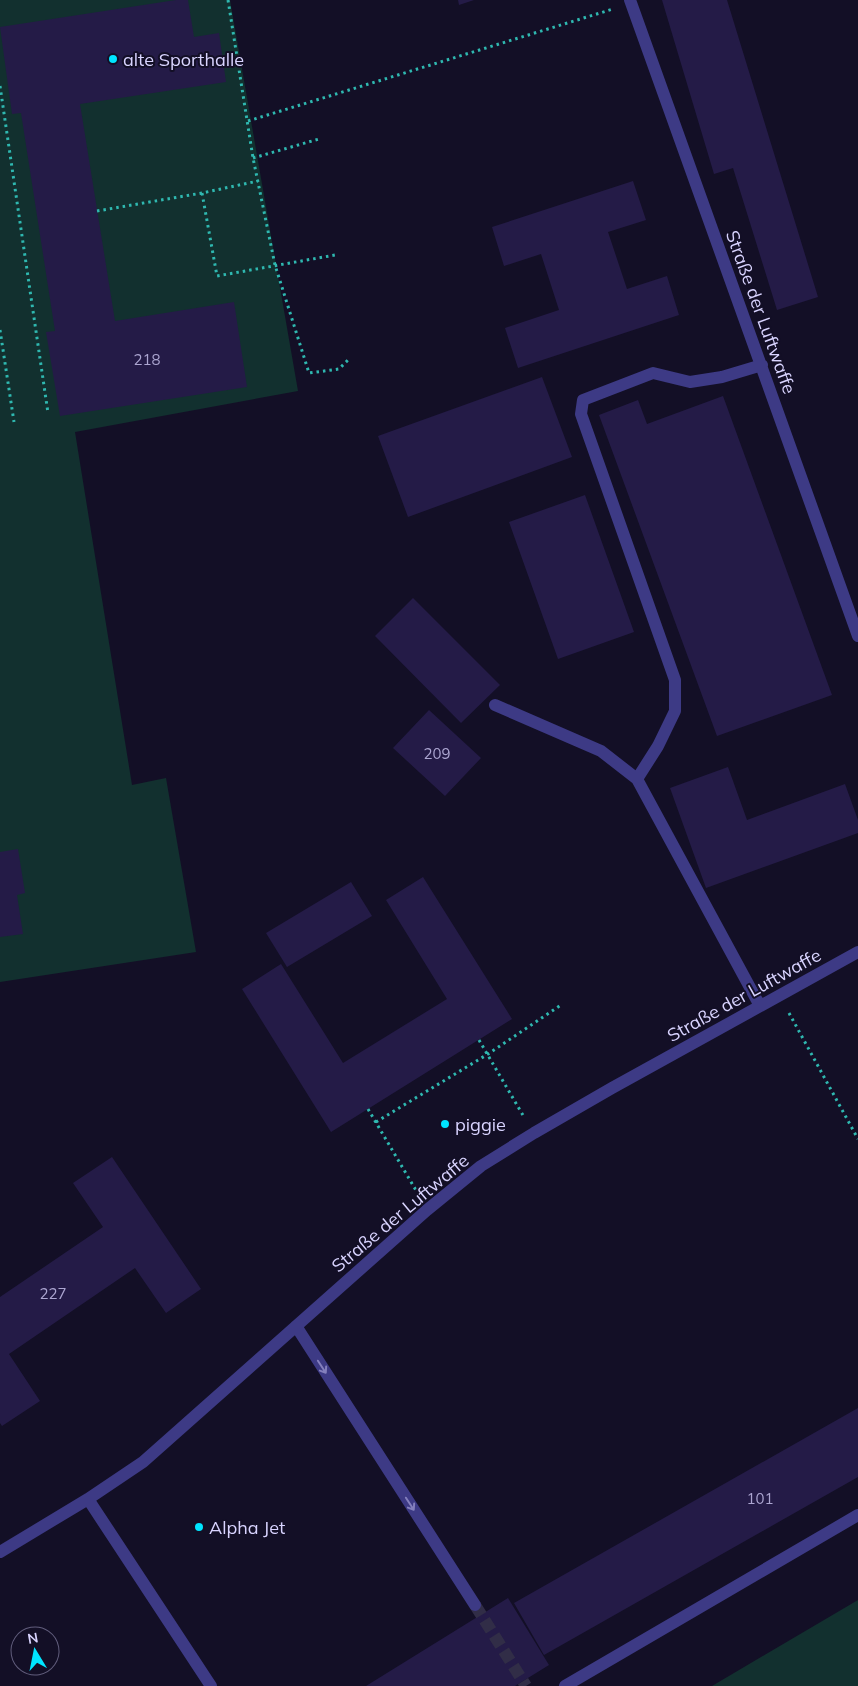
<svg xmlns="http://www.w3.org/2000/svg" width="858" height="1686" viewBox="0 0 858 1686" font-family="Mulish,sans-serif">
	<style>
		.green { fill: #12302f }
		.building { fill: #241b47 }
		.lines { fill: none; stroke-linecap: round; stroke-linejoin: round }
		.minor-tunnel { stroke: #312d47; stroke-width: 12; stroke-dasharray: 12 6; stroke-linecap: butt }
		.path { stroke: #2fb8b0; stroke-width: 3; stroke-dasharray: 2.5 4; stroke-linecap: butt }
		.minor { stroke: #3d3a85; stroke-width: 12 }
		.oneway { stroke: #837fbc }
		.poi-dot { fill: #00e5ff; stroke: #130f26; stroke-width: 2 }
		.labels { text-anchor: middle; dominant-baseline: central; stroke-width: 4; stroke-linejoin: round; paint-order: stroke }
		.number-label { font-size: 15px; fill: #aca6d1 }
		.poi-label { font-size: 18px; fill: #d9d4ff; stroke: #130f26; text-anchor: start }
		.street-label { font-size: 18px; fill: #d9d4ff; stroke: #130f26 }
	</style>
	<rect width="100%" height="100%" fill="#130f26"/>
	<path class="green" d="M0 0H230L298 391 75 432 132 785 166 778 196 952 0 982Z
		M858 1600V1686H712Z"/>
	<path class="building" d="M176 0H188L194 37 219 33 226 82 80 104 115 321 234 302 247 387 60 416 46 332 55 331 21 113 12 114 0 27Z
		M458 0H474L459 5Z
		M662 0H727L818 297 777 310 733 168 714 174Z
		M633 181 646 220 608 232 627 289 667 276 679 315 518 368 505 328 559 310 541 254 504 266 492 227Z
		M542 377 572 457 408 517 378 436Z
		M723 396 832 695 717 736 599 415 638 400 647 424Z
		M585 495 634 632 558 659 509 522Z
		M413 598 500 685 461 723 375 636Z
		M429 710 481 758 445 796 393 748Z
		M728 767 747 820 845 784 858 820V833L706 888 670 788Z
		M18 849 25 893 17 895 23 934 0 937V852Z
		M423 877 512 1019 331 1132 242 989 281 964 343 1063 447 999 386 900Z
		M351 882 372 916 287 967 266 933Z
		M112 1157 201 1289 166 1313 135 1268 9 1354 40 1401 2 1426 0 1423V1297L103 1227 73 1183Z
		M858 1408V1477L544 1655 514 1603Z
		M508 1598 549 1665 515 1686H366Z"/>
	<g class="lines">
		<path class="minor-tunnel" d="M475 1605 526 1686"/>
		<path class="path" d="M228 0 253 158 275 265 309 373 339 369 350 358
			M0 86 48 413
			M248 121 613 9
			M253 158 319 139
			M202 193 217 276 335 255
			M97 211 202 193 258 181
			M0 330 14 422
			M789 1013 858 1139
			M479 1040 524 1117
			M368 1109 417 1192
			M376 1122 488 1054 561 1005"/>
		<path class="minor" d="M630 0 858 636
			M495 705 601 751 637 779 760 1006
			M637 779 658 746 675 711V680L581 414 583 400 653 373 690 382 722 377 762 365
			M296 1326 475 1605
			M88 1499 211 1686
			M0 1552 88 1499 143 1462 427 1210 481 1166 534 1133 612 1088 858 952
			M565 1686 858 1515"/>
	</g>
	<defs><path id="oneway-shaft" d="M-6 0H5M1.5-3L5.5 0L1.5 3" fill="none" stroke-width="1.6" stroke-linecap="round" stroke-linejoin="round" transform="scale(1.25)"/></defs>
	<g class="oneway">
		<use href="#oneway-shaft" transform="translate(322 1367) rotate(57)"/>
		<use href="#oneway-shaft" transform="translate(410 1504) rotate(57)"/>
	</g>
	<g class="poi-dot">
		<circle cx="113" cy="59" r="5"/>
		<circle cx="445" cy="1124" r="5"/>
		<circle cx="199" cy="1527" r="5"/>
	</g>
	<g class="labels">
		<g class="number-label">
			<text x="147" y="359">218</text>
			<text x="437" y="753">209</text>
			<text x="53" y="1293">227</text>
			<text x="760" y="1498">101</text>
		</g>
		<g class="poi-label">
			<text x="123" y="59">alte Sporthalle</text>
			<text x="455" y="1124">piggie</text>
			<text x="209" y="1527">Alpha Jet</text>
		</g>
		<g class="street-label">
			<text transform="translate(761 312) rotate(70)">Straße der Luftwaffe</text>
			<text transform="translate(744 995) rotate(-29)">Straße der Luftwaffe</text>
			<text transform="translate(400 1213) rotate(-40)">Straße der Luftwaffe</text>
		</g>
	</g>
	<g transform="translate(35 1651) rotate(350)"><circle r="24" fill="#130f26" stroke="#625e7d"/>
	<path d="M0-4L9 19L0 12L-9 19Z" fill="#00e5ff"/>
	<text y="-8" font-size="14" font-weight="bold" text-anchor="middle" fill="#d9d4ff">N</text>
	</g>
</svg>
